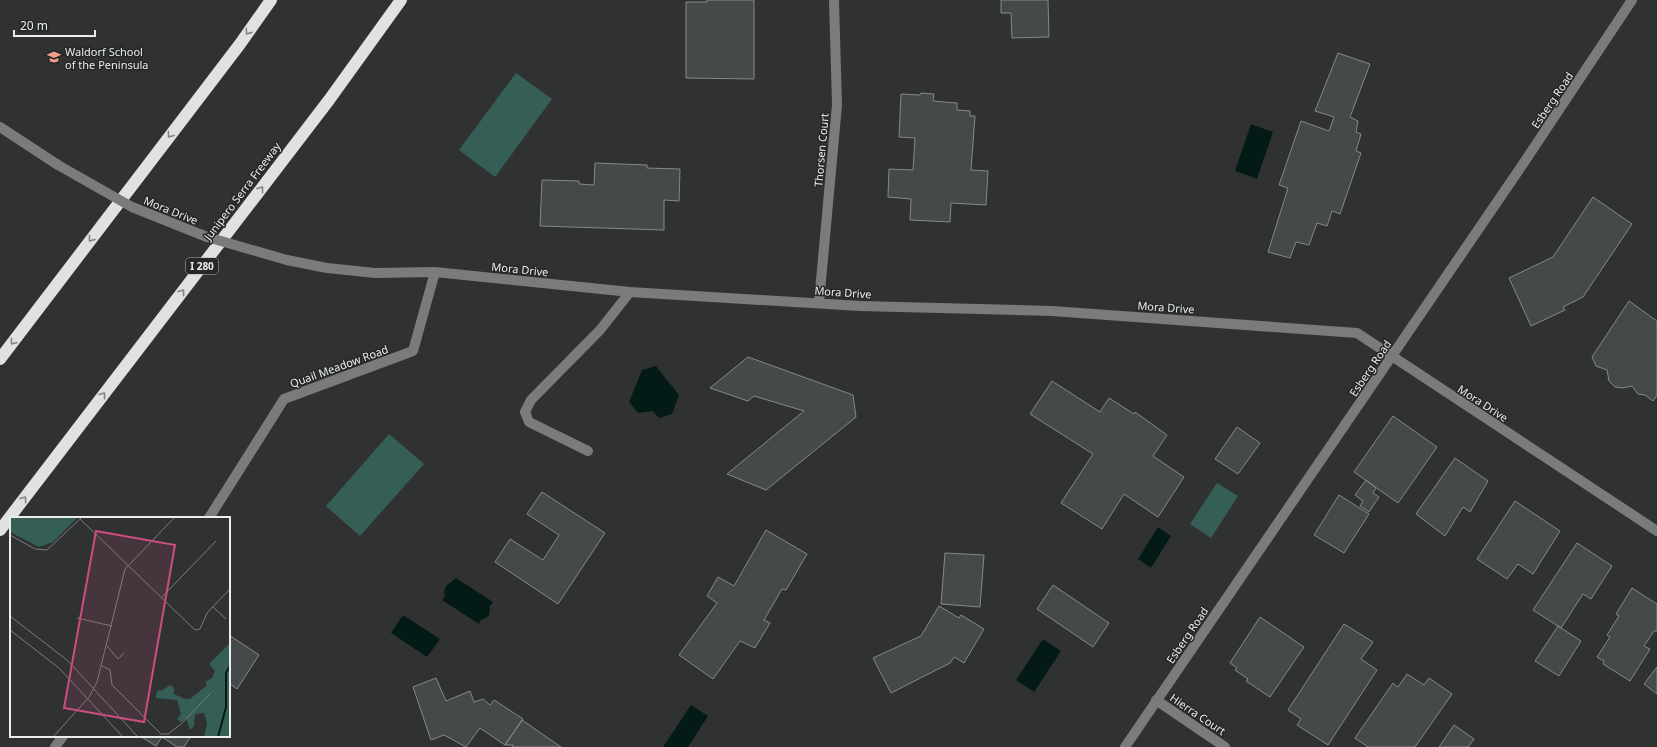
<svg xmlns="http://www.w3.org/2000/svg" width="1657" height="747" viewBox="0 0 1657 747" font-family="'Noto Sans',sans-serif">
	<style>
		.green { fill: #355e57 }
		.water { fill: #041a17 }
		.building { fill: #464949; stroke: #868988 }
		.lines { fill: none; stroke-linecap: round; stroke-linejoin: round }
		.minor { stroke: #7a7c7b; stroke-width: 10 }
		.highway { stroke: #dfe2e1; stroke-width: 12 }
		.minor-bridge { stroke: #7a7c7b; stroke-width: 10 }
		.oneway { stroke: #828584 }
		.labels { text-anchor: middle; dominant-baseline: central; stroke-width: 3; stroke-linejoin: round; paint-order: stroke }
		.shield { fill: #262828; stroke: #b0b2b2; stroke-width: 1 }
		.shield-label { font-size: 10px; font-weight: bold; fill: #ebeded }
		.poi-label { font-size: 11px; fill: #ebeded; stroke: #262828; text-anchor: start }
		.street-label { font-size: 11px; fill: #ebeded; stroke: #262828 }
		.inset-river { fill: none; stroke: #041a17; stroke-width: 2 }
		.inset-road { fill: none; stroke: #7b7d7d; stroke-width: 1 }
		.view { fill: #cc4d80; fill-opacity: 0.15; stroke: #cc4d80; stroke-width: 2 }
		.inset-edge { fill: none; stroke: #ebeded; stroke-width: 2 }
	</style>
	<rect width="100%" height="100%" fill="#303232"/>
	<path class="green" d="M516 73 552 99 495 177 459 150Z
		M389 434 424 464 360 536 326 506Z
		M1217 483 1238 496 1211 538 1190 524Z"/>
	<path class="water" d="M1251 124 1273 132 1257 179 1235 171Z
		M656 366 679 395 672 414 659 418 653 411 638 413 629 402 642 370Z
		M1158 527 1171 536 1151 568 1138 559Z
		M456 578 493 602 490 606 489 616 481 620 479 624 442 600 445 596 444 591 446 586Z
		M403 615 440 639 427 657 391 633Z
		M1043 639 1061 651 1034 692 1016 680Z
		M691 705 708 716 688 747H663Z"/>
	<path class="building" d="M707 0H754V79L686 78V2H707Z
		M1001 0H1048L1049 37 1012 38 1011 13H1001Z
		M1338 53 1370 64 1350 117 1358 121 1356 132 1361 134 1356 151 1361 153 1340 214 1332 211 1327 226 1317 223 1309 245 1296 242 1290 258 1268 252 1288 188 1279 185 1301 121 1329 131 1334 117 1315 111Z
		M921 93 934 94 933 101 957 103V110L970 111V116H975L971 170 988 171 986 205 951 203 950 222 910 220 911 199 888 197 889 169 913 170 915 138 899 137 901 94 920 95Z
		M595 163 647 165V168L680 169 679 201 664 200V230L540 226 542 180 579 181V184L594 185Z
		M1593 197 1632 224 1583 297 1563 307 1565 310 1531 326 1509 278 1553 257Z
		M1629 301 1657 321V395L1653 401 1645 395 1638 394 1632 386 1622 388 1615 387 1609 381 1607 370 1596 366 1592 357Z
		M748 357 853 395 856 417 766 490 727 474 804 411 754 396 748 401 710 388Z
		M1052 381 1100 412 1109 398 1134 414 1135 412 1167 435 1153 456 1184 477 1158 517 1124 494 1102 529 1061 503 1093 454 1030 414Z
		M1393 416 1437 447 1398 503 1354 472Z
		M1237 427 1260 443 1238 474 1215 459Z
		M1455 458 1488 481 1470 512 1463 507 1445 536 1416 514Z
		M1366 480 1376 488 1373 493 1379 497 1369 512 1360 506 1363 501 1355 495Z
		M542 492 605 533 558 604 495 562 510 539 543 560 559 535 527 514Z
		M1339 495 1369 514 1344 553 1314 535Z
		M1515 501 1560 531 1533 574 1518 564 1507 579 1477 559Z
		M766 530 807 554 786 590 782 589 764 620 770 623 755 648 740 641 713 679 679 655 717 603 707 596 718 577 734 586Z
		M1577 543 1612 566 1591 599 1583 594 1561 628 1533 610Z
		M945 553 984 555 980 607 941 604Z
		M1053 585 1109 623 1093 647 1037 609Z
		M1632 588 1657 604V631H1654L1644 646 1650 649 1630 681 1603 664 1604 661 1597 657 1610 637 1607 635 1619 616 1616 614Z
		M939 606 959 618 961 615 984 629 964 663 954 657 950 663 891 693 873 658 921 636Z
		M1260 617 1304 647 1270 697 1246 681 1248 679 1235 670 1237 668 1230 663Z
		M1344 624 1373 642 1361 659 1377 670 1328 745 1297 725 1301 719 1288 710Z
		M1558 626 1581 641 1559 676 1535 661Z
		M229 635 259 655 237 689 229 683Z
		M1657 667V694L1644 684Z
		M1407 674 1424 685 1429 678 1452 694 1415 747H1368L1355 738 1393 683 1398 687Z
		M436 678 446 701 470 691 474 702 483 699 490 705 494 700 523 719 505 745 480 728 466 747 444 735 431 740 413 687Z
		M522 720 561 747H512L513 745H505Z
		M1454 725 1474 739 1468 747H1439Z
		M140 736H191L184 747H177L162 737 156 746Z"/>
	<g class="lines">
		<path class="minor" d="M0 127 58 165
			M287 260 327 268 375 273 435 272 630 292 860 306 1052 311 1357 333 1657 531
			M819 302 837 105 834 0
			M588 451 529 422 525 412 531 400 600 330 630 292
			M209 518 284 399 413 351 435 272
			M1156 700 1225 747
			M55 747 63 736
			M1125 747 1525 161 1632 0"/>
		<path class="highway" d="M0 359 240 44 271 0
			M0 530 329 100 401 0"/>
		<path class="minor-bridge" d="M58 165 132 207 207 237 287 260"/>
	</g>
	<defs><path id="oneway-chevron" d="M-2-3.5L2.5 0L-2 3.5" fill="none" stroke-width="1.6" stroke-linecap="round" stroke-linejoin="round"/></defs>
	<g class="oneway">
		<use href="#oneway-chevron" transform="translate(248 32) rotate(125)"/>
		<use href="#oneway-chevron" transform="translate(170 135) rotate(127)"/>
		<use href="#oneway-chevron" transform="translate(261 189) rotate(-53)"/>
		<use href="#oneway-chevron" transform="translate(91 239) rotate(127)"/>
		<use href="#oneway-chevron" transform="translate(182 292) rotate(-53)"/>
		<use href="#oneway-chevron" transform="translate(13 342) rotate(127)"/>
		<use href="#oneway-chevron" transform="translate(103 395) rotate(-53)"/>
		<use href="#oneway-chevron" transform="translate(24 499) rotate(-53)"/>
	</g>
	<defs>
		<g id="school-bare" transform="scale(1.08)"><path d="M0-5L7-2L0 1L-7-2ZM-4 1L0 2.5L4 1V4Q0 6-4 4Z" fill="#f49d8b" stroke="#262828" stroke-width="2.5" paint-order="stroke"/></g>
	</defs>
	<g fill-rule="evenodd">
		<use href="#school-bare" x="54" y="57"/>
	</g>
	<g class="labels">
		<rect class="shield" x="186" y="258" width="32" height="16" rx="3"/>
		<g class="shield-label">
			<text x="202" y="266">I 280</text>
		</g>
		<g class="poi-label">
			<text x="65" y="51">Waldorf School<tspan x="65" dy="13">of the Peninsula</tspan></text>
		</g>
		<g class="street-label">
			<text transform="translate(1552 100) rotate(-56)">Esberg Road</text>
			<text transform="translate(821 150) rotate(-85)">Thorsen Court</text>
			<text transform="translate(242 191) rotate(-53)">Junipero Serra Freeway</text>
			<text transform="translate(171 210) rotate(22)">Mora Drive</text>
			<text transform="translate(520 269) rotate(6)">Mora Drive</text>
			<text transform="translate(843 292) rotate(4)">Mora Drive</text>
			<text transform="translate(1166 307) rotate(4)">Mora Drive</text>
			<text transform="translate(339 366) rotate(-20)">Quail Meadow Road</text>
			<text transform="translate(1370 368) rotate(-56)">Esberg Road</text>
			<text transform="translate(1483 403) rotate(33)">Mora Drive</text>
			<text transform="translate(1187 635) rotate(-56)">Esberg Road</text>
			<text transform="translate(1198 714) rotate(34)">Hierra Court</text>
		</g>
	</g>
	<g transform="translate(10 517)">
		<rect width="220" height="220" fill="#303232"/>
		<path d="M0 0H68L43 25 29 30 0 15ZM220 126V220H194L197 206 194 196 185 197 184 209 180 213 176 201 171 205 167 202 171 197 167 183 146 181 147 174 153 173 160 168 164 171V177L175 182H180L197 168 195 165 202 161 205 154 199 147Z" fill="#355e57"/>
		<path class="inset-river" d="M208 220 216 190V156L220 149"/>
		<path class="inset-road" d="M70 2 185 113 190 112 197 96 220 72M0 18 25 32 37 33 72 0M151 81 206 24M203 90 216 102M0 99 58 144 128 220M67 101 102 109M0 113 50 152 113 220M97 129 108 142 114 136M92 149 100 153 102 168 151 217H158L171 207 201 176M43 220 79 180 87 165 115 52 165 0"/>
		<path class="view" d="M86 14 165 28 134 205 54 191Z"/>
		<rect width="220" height="220" class="inset-edge"/>
	</g>
	<path d="M14 30v6h81v-6" fill="none" stroke="#ebeded" stroke-width="2"/>
	<text x="20" y="30" font-size="12" fill="#ebeded" stroke="#262828" stroke-width="3" paint-order="stroke">20 m</text>
</svg>
